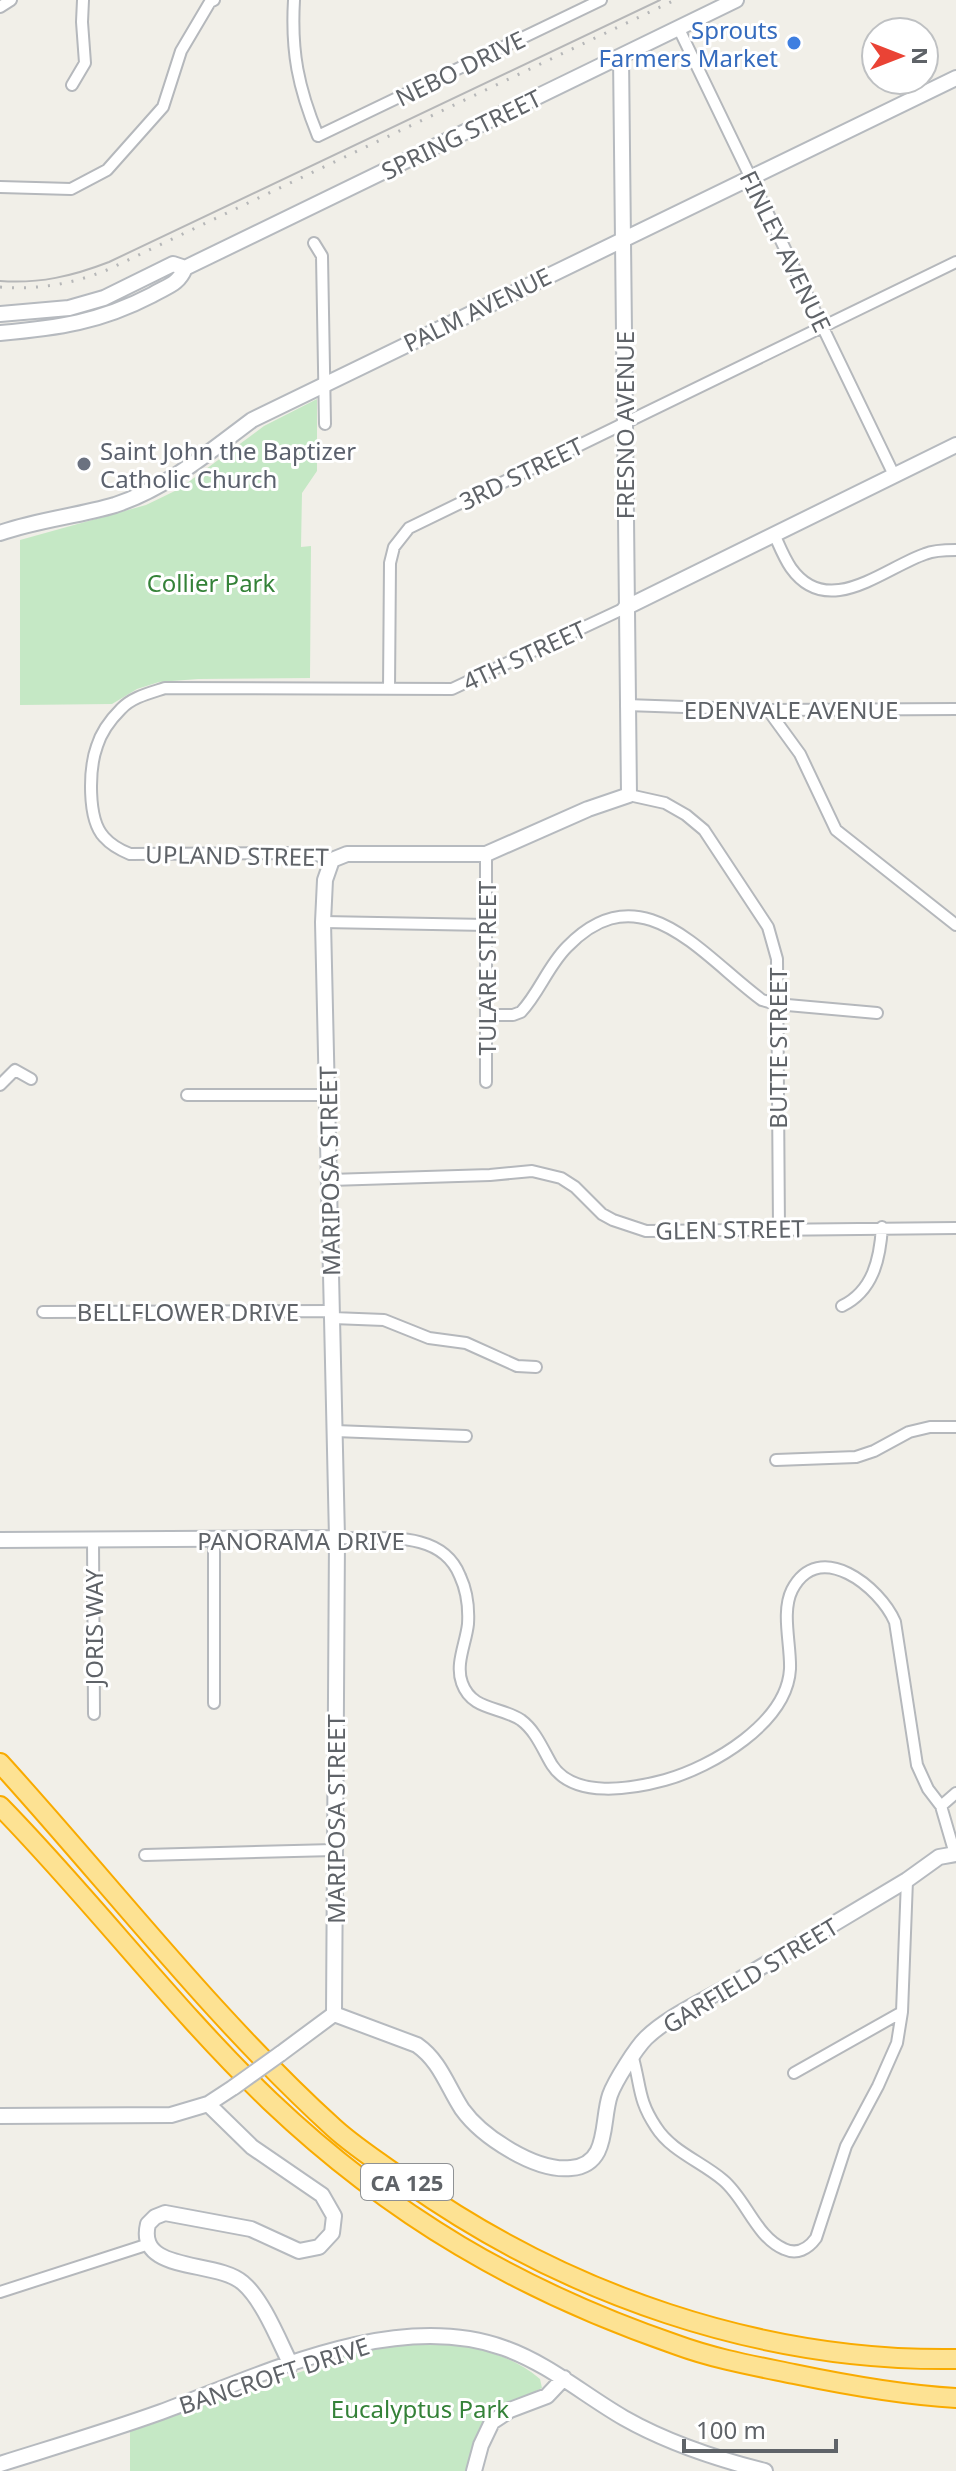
<svg xmlns="http://www.w3.org/2000/svg" width="956" height="2471" viewBox="0 0 956 2471" font-family="'Noto Sans',sans-serif">
	<style>
		.green { fill: #c5e8c5 }
		.lines { fill: none; stroke-linecap: round; stroke-linejoin: round }
		.street-casing { stroke: #b5b8bc; stroke-width: 14 }
		.secondary-casing { stroke: #b6babf; stroke-width: 18 }
		.highway-casing { stroke: #f9ab00; stroke-width: 22 }
		.street { stroke: #fff; stroke-width: 10 }
		.secondary { stroke: #fff; stroke-width: 14 }
		.highway { stroke: #fde293; stroke-width: 18 }
		.tram { stroke: #b6b7b8; stroke-width: 2 }
		.rail { stroke: #b6b7b8; stroke-width: 3; stroke-dasharray: 2 10; stroke-linecap: butt }
		.secondary-bridge-casing { stroke: #b6babf; stroke-width: 18; stroke-linecap: butt }
		.secondary-bridge { stroke: #fff; stroke-width: 14 }
		.shop-dot { fill: #3f7fe0; stroke: #fff; stroke-width: 3 }
		.worship-dot { fill: #6b7280; stroke: #fff; stroke-width: 3 }
		.labels { text-anchor: middle; dominant-baseline: central; stroke-width: 6; stroke-linejoin: round; paint-order: stroke }
		.shield { fill: #fff; stroke: #8f9295; stroke-width: 2 }
		.shield-label { font-size: 22px; font-weight: bold; fill: #5f6368 }
		.shop-label { font-size: 24px; fill: #366cbe; stroke: #fff; text-anchor: end }
		.street-label { font-size: 24px; fill: #5f6368; stroke: #fff }
		.worship-label { font-size: 24px; fill: #5b616d; stroke: #fff; text-anchor: start }
		.park-label { font-size: 24px; fill: #348238; stroke: #fff }
	</style>
	<rect width="100%" height="100%" fill="#f1efe8"/>
	<path class="green" d="M317 399V471L302 493 301 547 311 546 310 678 198 679 159 682 137 689 112 704 20 705V540L146 505 179 489 264 426Z
		M451 2344C485 2350 513 2356 540 2379L542 2388 505 2406 485 2420 465 2471H130V2431L358 2352 401 2345Z"/>
	<g class="lines">
		<g class="street-casing">
			<path id="street" d="M294 0C291 52 298 87 318 136L601 0
				M0 7 11 0
				M678 27 894 475
				M72 85 85 63 82 22 83 0
				M0 187 71 189 107 170 163 107 181 51 210 2 214 0
				M314 243 322 256 325 424
				M774 534C779 545 784 558 791 568 828 620 884 568 925 554 934 550 946 550 956 550
				M389 689 390 563 394 547 409 528 956 262
				M626 705 768 710 956 709
				M768 710 800 754 836 830 956 925
				M629 795 665 803 686 815 704 830 768 927 777 959 779 1229
				M486 854V1082
				M332 860 310 853 130 854C120 850 111 845 104 837 87 819 89 768 97 746 101 733 111 719 121 709 132 697 150 693 165 688L452 689 625 608
				M323 922 487 925
				M486 1015H513L521 1012C539 993 548 966 567 947 641 870 702 956 762 1000L776 1004 877 1013
				M0 1085 15 1070 31 1079
				M187 1095H327
				M330 1180 490 1175 532 1171 561 1178 575 1187 602 1214 613 1220 646 1231 956 1228
				M842 1306C873 1291 880 1259 882 1227
				M43 1312 333 1311
				M333 1318 384 1320 429 1338 466 1343 517 1366 536 1367
				M335 1431 466 1436
				M776 1460 856 1457 874 1451 909 1432 930 1427H956
				M337 1538C380 1540 441 1528 460 1576 467 1591 469 1607 468 1624 466 1643 455 1664 462 1683 472 1711 500 1706 521 1720 536 1731 543 1750 552 1765 574 1799 632 1789 665 1780 712 1767 787 1723 790 1669 791 1645 781 1612 792 1590 819 1538 880 1587 895 1622L917 1765 928 1789 941 1806 955 1854
				M93 1539 94 1714
				M214 1539V1703
				M941 1806 956 1793
				M145 1855 334 1850
				M633 2058C641 2087 638 2100 656 2127 671 2151 702 2162 723 2180 746 2199 756 2237 784 2249 797 2255 808 2249 816 2238L846 2146 878 2086 897 2043 902 2012 907 1880
				M794 2073 902 2012
				M0 2292 149 2244"/>
		</g>
		<g class="secondary-casing">
			<path id="secondary" d="M0 314 69 308 104 298 173 264 185 268
				M0 333C58 328 100 322 152 295 167 286 178 285 185 268L736 0
				M0 533C37 520 78 516 115 505 167 488 209 452 252 420L956 78
				M625 608 956 445
				M0 1540 337 1538
				M334 2014 337 1538 323 922 325 880 332 860 347 854H486L588 809 629 795 621 56
				M334 2014 417 2045C440 2061 447 2086 462 2109 482 2137 536 2172 571 2168 610 2165 601 2121 610 2095 615 2081 636 2048 646 2038 670 2015 706 2000 734 1983 792 1949 849 1915 907 1880L939 1857 956 1854
				M280 2054 334 2014
				M208 2104 252 2147 322 2195 334 2216 332 2233 319 2247 299 2251 251 2229 165 2213 155 2217 148 2224C136 2274 216 2259 243 2283 263 2300 279 2341 291 2365
				M0 2116 171 2115 208 2104 234 2087
				M0 2464C54 2447 108 2431 161 2412 264 2374 395 2309 504 2348 549 2364 584 2395 624 2418 668 2443 717 2459 765 2471
				M474 2471 481 2445 492 2422 510 2410 547 2396 564 2378"/>
		</g>
		<g class="highway-casing">
			<path id="highway" d="M0 1763C111 1885 212 2017 334 2128 356 2148 383 2165 407 2182 566 2294 760 2362 956 2359
				M0 1806C93 1901 174 2009 270 2101 391 2216 520 2291 677 2345 715 2359 755 2366 794 2374 847 2385 902 2395 956 2398"/>
		</g>
		<use href="#street" class="street"/>
		<use href="#secondary" class="secondary"/>
		<use href="#highway" class="highway"/>
		<path class="tram" d="M0 281C39 284 73 276 109 262L660 0"/>
		<path class="rail" d="M0 287C38 290 72 284 107 270L675 0"/>
		<g class="secondary-bridge-casing">
			<path id="secondary-bridge" d="M234 2087 280 2054"/>
		</g>
		<use href="#secondary-bridge" class="secondary-bridge"/>
	</g>
	<circle class="shop-dot" cx="794" cy="43" r="8"/>
	<circle class="worship-dot" cx="84" cy="464" r="8"/>
	<g class="labels">
		<rect class="shield" x="361" y="2164" width="92" height="36" rx="6"/>
		<g class="shield-label">
			<text x="407" y="2182">CA 125</text>
		</g>
		<g class="shop-label">
			<text x="778" y="29">Sprouts<tspan x="778" dy="28">Farmers Market</tspan></text>
		</g>
		<g class="street-label">
			<text transform="translate(460 68) rotate(-26)">NEBO DRIVE</text>
			<text transform="translate(461 134) rotate(-26)">SPRING STREET</text>
			<text transform="translate(786 251) rotate(64)">FINLEY AVENUE</text>
			<text transform="translate(477 309) rotate(-26)">PALM AVENUE</text>
			<text transform="translate(624 425) rotate(-90)">FRESNO AVENUE</text>
			<text transform="translate(521 473) rotate(-26)">3RD STREET</text>
			<text transform="translate(524 655) rotate(-25)">4TH STREET</text>
			<text x="791" y="709">EDENVALE AVENUE</text>
			<text transform="translate(237 855) rotate(1)">UPLAND STREET</text>
			<text transform="translate(486 968) rotate(-90)">TULARE STREET</text>
			<text transform="translate(777 1048) rotate(-90)">BUTTE STREET</text>
			<text transform="translate(329 1171) rotate(-91)">MARIPOSA STREET</text>
			<text transform="translate(730 1229) rotate(-1)">GLEN STREET</text>
			<text x="188" y="1311">BELLFLOWER DRIVE</text>
			<text x="301" y="1540">PANORAMA DRIVE</text>
			<text transform="translate(93 1627) rotate(-90)">JORIS WAY</text>
			<text transform="translate(335 1819) rotate(-90)">MARIPOSA STREET</text>
			<text transform="translate(750 1975) rotate(-31)">GARFIELD STREET</text>
			<text transform="translate(274 2375) rotate(-18)">BANCROFT DRIVE</text>
		</g>
		<g class="worship-label">
			<text x="100" y="450">Saint John the Baptizer<tspan x="100" dy="28">Catholic Church</tspan></text>
		</g>
		<g class="park-label">
			<text x="211" y="582">Collier Park</text>
			<text x="420" y="2408">Eucalyptus Park</text>
		</g>
	</g>
	<g transform="translate(900 56) rotate(90)"><circle r="38" fill="#ffffff" stroke="#bfc1c3" stroke-width="2"/>
	<path d="M0-6L14 30L0 20L-14 30Z" fill="#ea4335"/>
	<text y="-12" font-size="22" font-weight="bold" text-anchor="middle" fill="#5f6368">N</text>
	</g>
	<path d="M684 2439v12h152v-12" fill="none" stroke="#5f6368" stroke-width="4"/>
	<text x="696" y="2439" font-size="24" fill="#5f6368" stroke="#ffffff" stroke-width="6" paint-order="stroke">100 m</text>
</svg>
